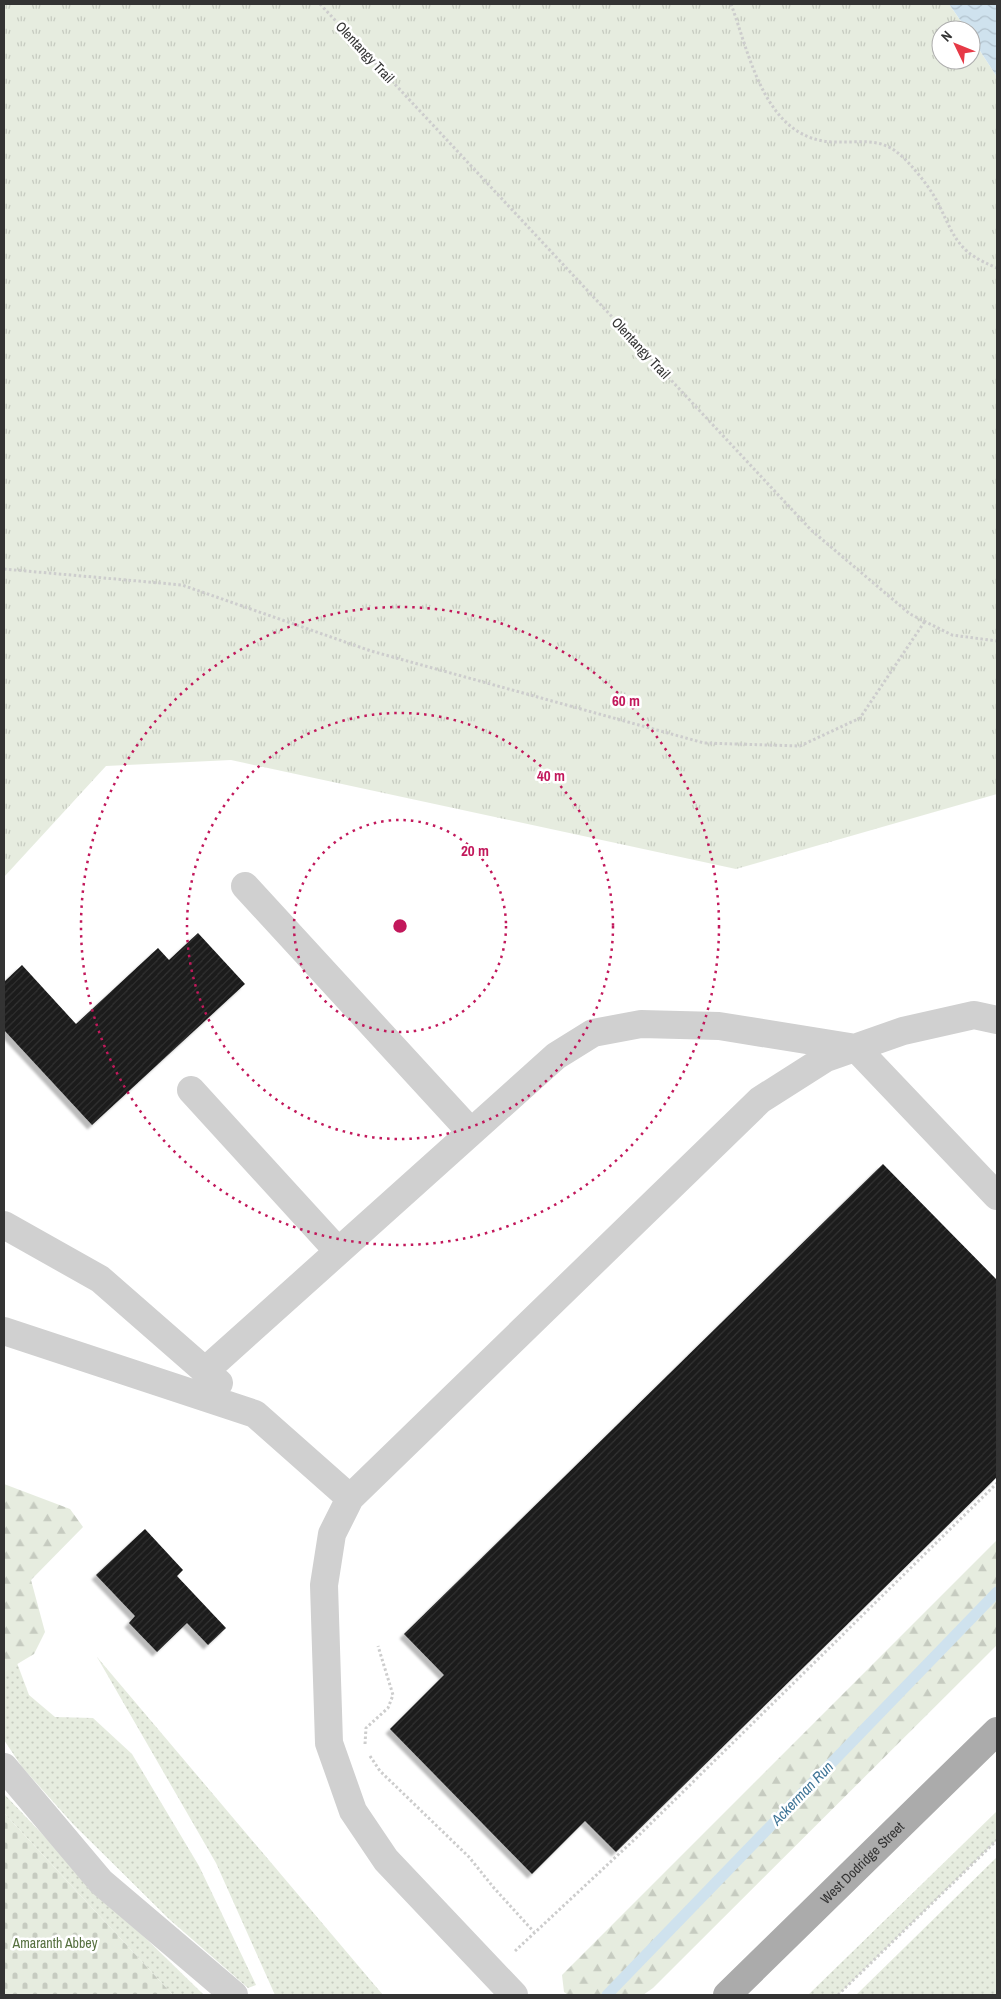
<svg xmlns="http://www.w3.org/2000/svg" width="1001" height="1999" viewBox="0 0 1001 1999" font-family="'Archivo Narrow',sans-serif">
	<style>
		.grass { fill: url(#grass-dots) }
		.forest { fill: url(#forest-firs) }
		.cemetery { fill: url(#cemetery-stones) }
		.park { fill: url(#park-tufts) }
		.water { fill: url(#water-waves) }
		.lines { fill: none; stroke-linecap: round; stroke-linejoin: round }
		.stream { stroke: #cfe2ee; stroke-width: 11 }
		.building { fill: url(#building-hatch); filter: url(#shadow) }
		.path { stroke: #cdcdcd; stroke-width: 3; stroke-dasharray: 2.5 2.5; stroke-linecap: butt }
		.minor { stroke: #d0d0d0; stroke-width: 28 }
		.major { stroke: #ababab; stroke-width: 28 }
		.ring { fill: none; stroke: #c2185b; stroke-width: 2.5; stroke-dasharray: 2.5 5 }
		.labels { text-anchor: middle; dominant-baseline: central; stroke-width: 5; stroke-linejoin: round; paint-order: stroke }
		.street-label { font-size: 14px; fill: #333; stroke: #fff }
		.park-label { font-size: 14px; fill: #56703f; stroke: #fff }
		.water-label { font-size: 15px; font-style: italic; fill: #3f7597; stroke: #fff }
		.centre { fill: #c2185b; stroke: #fff; stroke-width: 2.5 }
		.ring-label { font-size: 15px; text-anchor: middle; font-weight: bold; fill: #c2185b; stroke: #fff; stroke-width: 5; stroke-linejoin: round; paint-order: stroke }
	</style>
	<defs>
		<pattern id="grass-dots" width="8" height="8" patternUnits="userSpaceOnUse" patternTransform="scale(1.25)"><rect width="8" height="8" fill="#e6ecdf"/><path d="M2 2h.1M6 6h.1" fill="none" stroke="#c6cbc0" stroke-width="1.8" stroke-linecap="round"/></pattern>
		<pattern id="forest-firs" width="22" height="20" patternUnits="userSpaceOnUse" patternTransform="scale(1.25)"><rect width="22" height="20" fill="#e6ecdf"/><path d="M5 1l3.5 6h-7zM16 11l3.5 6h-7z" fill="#c6cbc0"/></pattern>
		<pattern id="cemetery-stones" width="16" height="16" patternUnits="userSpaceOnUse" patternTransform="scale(1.25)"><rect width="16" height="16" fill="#e6ecdf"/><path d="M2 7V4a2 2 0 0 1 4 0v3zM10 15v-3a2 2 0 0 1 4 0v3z" fill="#c6cbc0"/></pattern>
		<pattern id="park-tufts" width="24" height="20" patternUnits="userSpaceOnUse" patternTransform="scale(1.25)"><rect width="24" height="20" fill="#e6ecdf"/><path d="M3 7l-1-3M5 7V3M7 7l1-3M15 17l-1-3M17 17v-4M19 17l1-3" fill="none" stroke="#c6cbc0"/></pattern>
		<pattern id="water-waves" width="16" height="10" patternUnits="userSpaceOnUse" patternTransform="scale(1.25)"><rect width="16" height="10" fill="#cfe2ee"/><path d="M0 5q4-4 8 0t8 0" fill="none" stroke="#b2c2cd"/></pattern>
		<pattern id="building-hatch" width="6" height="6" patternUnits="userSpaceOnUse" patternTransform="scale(1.25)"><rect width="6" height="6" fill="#1a1a1a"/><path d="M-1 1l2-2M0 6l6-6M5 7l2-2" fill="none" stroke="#333"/></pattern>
		<filter id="shadow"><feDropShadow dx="-4.5" dy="4.5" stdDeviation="1" flood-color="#0004"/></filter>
	</defs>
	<rect width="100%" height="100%" fill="#fff"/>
	<path class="grass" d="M97 1657 383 1995H275L216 1863Z
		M17 1663 29 1695 55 1717 93 1718 132 1754 199 1866 256 1985 248 1988 169 1919 73 1824 22 1767 4 1740V1672Z
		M4 1794 91 1885 204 1995H173L4 1813Z
		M997 1811V1840L838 1995H808Z
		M997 1857V1995H856Z"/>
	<path class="forest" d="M4 1484 70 1509 83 1527 31 1580 45 1632 34 1654 4 1672Z
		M997 1540V1645L653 1988 643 1995H568L564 1992 562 1975Z"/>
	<path class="cemetery" d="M4 1813 173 1995H4Z"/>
	<path class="park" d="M4 4H949L967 30H941V60H971V37L997 77V794L736 869 231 760 106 766 4 877Z"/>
	<path class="water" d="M949 4H997V77L971 37V30H967Z"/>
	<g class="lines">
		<path class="stream" d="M607 1995 997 1592"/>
	</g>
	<path class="building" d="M198 933 245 984 92 1125 4 1030V982L22 965 76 1024 158 948 169 960Z
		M883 1164 997 1280V1477L616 1852 585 1821 532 1874 390 1729 444 1675 404 1634Z
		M145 1529 183 1570 177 1576 226 1628 208 1645 187 1623 157 1652 129 1623 135 1616 96 1575Z"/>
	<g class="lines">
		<path class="path" d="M320 4 811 530 910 614 952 635 997 641
			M731 4C750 55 765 142 836 142 857 143 879 137 898 153 911 163 933 191 940 207 956 241 960 253 997 268
			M4 569 182 585 371 651 704 743 800 746 860 718 925 621
			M365 1744 366 1728 388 1708 393 1695 378 1646
			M370 1756 380 1771 469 1857 494 1888 534 1932
			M515 1951 635 1839 997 1483
			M838 1995 997 1840"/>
		<path class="minor" d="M245 886 471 1132
			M191 1090 338 1251
			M4 1225 100 1279 219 1383
			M4 1331 255 1414 350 1498
			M205 1371 556 1056 593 1033 641 1024 719 1026 856 1048 997 1196
			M4 1767 101 1882 234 1995
			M514 1995 386 1860 353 1811 329 1743 324 1585 332 1534 350 1498 760 1100 826 1058 903 1031 974 1015 997 1020"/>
		<path class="major" id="s1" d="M727 1995 997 1731"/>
	</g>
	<g class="ring">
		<circle cx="400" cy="926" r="106"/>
		<circle cx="400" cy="926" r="213"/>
		<circle cx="400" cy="926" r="319"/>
	</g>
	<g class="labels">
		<g class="street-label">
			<text transform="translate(365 52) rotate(47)">Olentangy Trail</text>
			<text transform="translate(641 348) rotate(47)">Olentangy Trail</text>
			<text stroke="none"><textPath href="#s1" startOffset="189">West Dodridge Street</textPath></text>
		</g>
		<g class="park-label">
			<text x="55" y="1943">Amaranth Abbey</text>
		</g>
		<g class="water-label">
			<text transform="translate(802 1793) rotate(-46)">Ackerman Run</text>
		</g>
	</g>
	<circle cx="400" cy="926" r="8" class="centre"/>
	<g class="ring-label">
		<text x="626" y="706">60 m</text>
		<text x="551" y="781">40 m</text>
		<text x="475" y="856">20 m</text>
	</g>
	<rect width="1001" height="1999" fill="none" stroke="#333333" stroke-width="10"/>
	<g transform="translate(956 45) rotate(313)"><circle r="24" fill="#ffffff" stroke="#adadad"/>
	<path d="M0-4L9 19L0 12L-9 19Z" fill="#e63946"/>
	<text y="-8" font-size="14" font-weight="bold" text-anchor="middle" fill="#333333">N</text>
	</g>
</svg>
